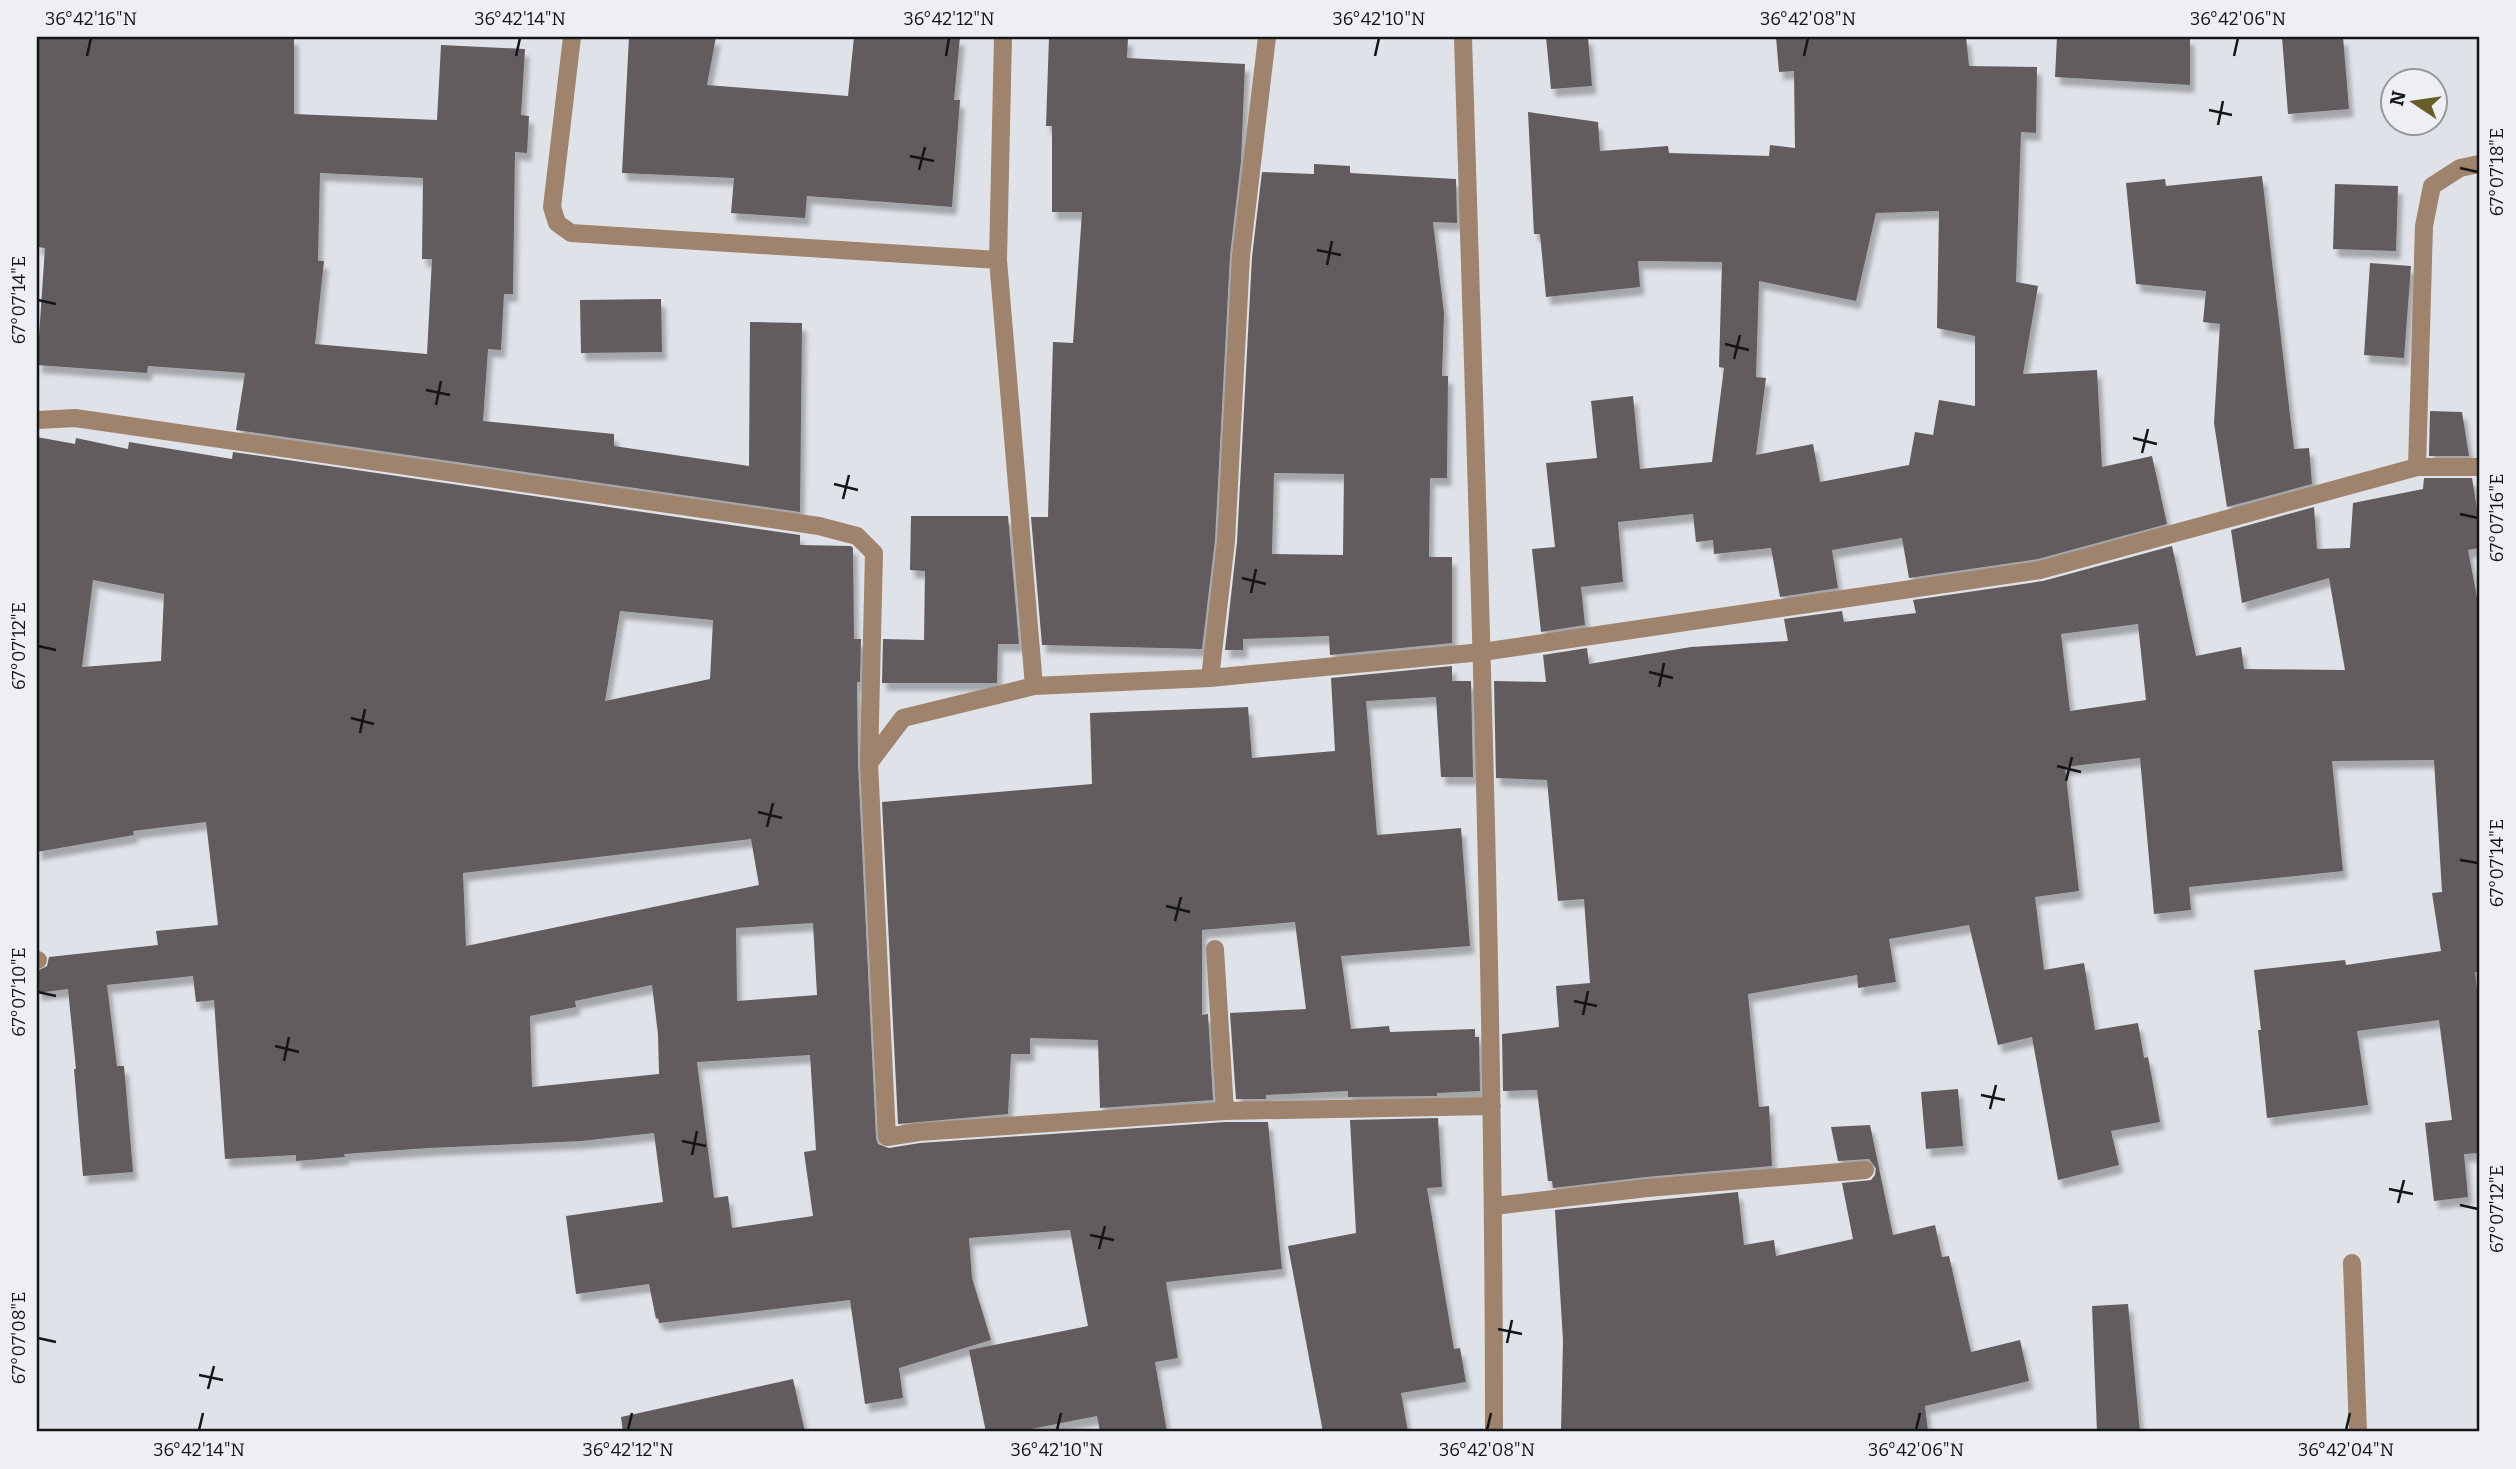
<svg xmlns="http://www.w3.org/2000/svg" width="2516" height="1469" viewBox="0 0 2516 1469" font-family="Bitter,serif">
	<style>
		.building { fill: #625c5e; fill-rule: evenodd; filter: url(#shadow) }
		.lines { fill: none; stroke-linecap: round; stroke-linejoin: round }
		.street { stroke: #a0836c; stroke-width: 18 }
		.ticks { fill: none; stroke: #141517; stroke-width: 2.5 }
		.neatline { fill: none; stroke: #141517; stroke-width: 2.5 }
		.ticks-label { font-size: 18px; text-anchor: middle; fill: #141517 }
	</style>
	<defs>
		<filter id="shadow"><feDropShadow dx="4.5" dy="8" stdDeviation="2" flood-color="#0004"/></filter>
	</defs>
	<rect width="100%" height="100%" fill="#dfe2e8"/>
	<path class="building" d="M37 37H294V114L437 120 441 45 525 49 521 115 529 116 527 153 515 152 513 294H504L501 350 488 349 483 421 614 434V446L749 466 750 322 802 323 800 512 236 430 245 373 148 366 147 373 37 365 45 248 37 247ZM320 173 423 178 422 259H432L427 354 315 344 324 261H318Z
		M629 37H716L707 85 848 96 854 37H960L954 100H960L952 207 807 196 805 218 731 213 734 178 622 173Z
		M1049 37 1128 38 1127 58 1245 64 1241 161 1230 255 1215 540 1202 649 1042 645 1031 517H1048L1053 342 1073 343 1082 212H1052V126H1046Z
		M1546 37H1588L1592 86 1551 89Z
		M1776 37H1966L1969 66 2037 67 2036 133 2021 132 2016 282 2038 286 2023 374 2097 370 2102 467 2152 456 2167 524 2038 559 1909 578 1902 538 1832 550 1838 588 1780 597 1771 548 1714 554 1713 540 1696 542 1693 514 1618 522 1623 582 1581 587 1585 625 1541 632 1532 549 1555 547 1546 463 1597 458 1591 401 1633 396 1640 469 1712 462 1724 368 1719 367 1722 262 1638 261 1640 287 1546 297 1540 234H1534L1528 112 1598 122 1600 151 1668 146 1669 153 1769 156 1770 145 1795 148 1794 71 1779 72ZM1939 211 1937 328 1975 336V406L1939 400 1933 435 1915 432 1909 465 1820 482 1813 444 1756 455 1766 378 1756 377 1759 281 1856 301 1876 213Z
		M2057 37H2190V85L2055 77Z
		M2282 37H2343L2349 109 2288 114Z
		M1314 164 1350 166V173L1456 179 1457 223 1433 222 1444 313 1442 376H1448L1447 478H1430L1429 557H1452V643L1330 655 1329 636 1243 639V650H1225L1237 542 1252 257 1262 172 1314 174ZM1274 473 1344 474 1343 555 1272 554Z
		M2262 176 2294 449 2309 448 2312 484 2227 507 2214 423 2220 324 2203 322 2206 291 2136 284 2126 183 2165 179 2166 186Z
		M2335 184 2398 186 2396 251 2333 249Z
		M2370 263 2411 266 2404 358 2364 355Z
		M661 299 662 352 581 353 580 300Z
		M2430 411 2462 412 2469 456H2429Z
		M37 437 75 444 76 438 128 449 129 442 232 459 233 452 800 535V545L851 546 853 548 854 639H861L860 682H857L858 764 876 1138 878 1144 889 1148 920 1143 1225 1122H1268L1282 1269 1166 1282 1178 1358 1155 1362 1167 1432H1100L1097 1416 1016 1432H986L969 1350 1088 1326 1070 1230 969 1238 972 1278 991 1340 899 1368 903 1398 865 1404 850 1300 659 1323 658 1318 656 1319 649 1284 576 1294 566 1216 663 1202 654 1133 581 1141 429 1148 344 1154 345 1157 296 1161V1155L225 1159 214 1000 196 1002 193 976 107 985 117 1066H124L133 1172 83 1176 74 1069H76L68 989 37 993V971L47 966 49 957 158 945 156 931 218 925 206 822 133 831 134 835 37 852ZM93 580 164 594 161 661 82 667ZM620 611 713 620 710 679 605 701ZM751 839 759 885 466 946 463 873ZM813 923 817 995 737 1001 736 928ZM652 985 658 1034 659 1074 532 1087 530 1016 576 1007 575 1001ZM810 1055 816 1150 804 1152 813 1216 732 1228 728 1196 714 1198 697 1062Z
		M2424 478H2472L2479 522V548L2468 550 2479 608V972H2475L2479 1008V1153L2464 1154 2468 1197 2434 1201 2425 1123 2452 1120 2439 1020 2357 1031 2368 1105 2267 1118 2258 1030H2261L2254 970 2345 960 2346 965 2441 951 2432 893 2442 892 2434 760 2332 761 2343 871 2189 887 2191 910 2154 914 2140 758 2065 767 2079 891 2035 897 2044 970 2084 963 2095 1030 2138 1023 2144 1058 2148 1057 2160 1122 2111 1131 2119 1165 2058 1180 2032 1037 1998 1045 1969 925 1889 939 1896 982 1858 988 1857 975 1748 994 1759 1107 1769 1106 1772 1166 1646 1177 1553 1188 1552 1181H1548L1537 1090 1503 1091 1502 1034 1559 1027 1556 986 1590 983 1584 899 1558 901 1547 780 1496 778 1494 681 1546 682 1543 655 1587 648 1589 664 1691 647 1788 641 1784 619 1842 611 1844 622 1916 613 1913 600 2043 581 2172 546 2196 656 2241 647 2244 669 2345 670 2329 578 2242 603 2231 530 2314 507 2317 549 2350 548 2353 503 2423 489ZM2138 624 2146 700 2070 711 2061 634Z
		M911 516H1008L1019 644H998L997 683H882L883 639 924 640 925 571 910 570Z
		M1452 666V681H1471L1473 777H1441L1436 697 1366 701 1377 835 1461 828 1470 946 1341 956 1351 1029 1389 1026 1390 1032 1475 1029V1037H1479L1480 1091 1437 1093V1096L1348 1097V1091L1266 1095V1099H1236L1230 1013 1306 1009 1295 922 1202 930V1015L1208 1014 1213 1100 1100 1108 1098 1040 1030 1038V1054H1011L1008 1114 898 1124 882 802 1092 784 1090 713 1248 707 1252 758 1335 751 1331 678Z
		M1958 1089 1963 1146 1926 1149 1921 1092Z
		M1438 1118 1442 1187 1427 1188 1454 1349 1460 1348 1466 1382 1401 1393 1408 1432H1323L1288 1246 1356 1233 1350 1120Z
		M1870 1125 1893 1235 1935 1225 1942 1257 1949 1256 1971 1352 2020 1340 2029 1381 1925 1406 1928 1432H1561L1563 1340 1555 1210 1738 1192 1744 1245 1774 1240 1776 1256 1853 1239 1842 1183 1871 1180 1875 1175 1876 1168 1869 1159 1838 1161 1831 1127Z
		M2128 1304 2140 1432H2097L2092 1306Z
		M793 1379 805 1432H623L621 1417Z"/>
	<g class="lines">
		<path class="street" d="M572 37 552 207 557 223 571 233 998 260
			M1003 37 998 260 1034 686
			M1463 37C1477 502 1494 967 1494 1432
			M37 420 75 418 819 526 857 536 874 553 869 763 903 718 1034 686 1210 678 1482 652 2040 570 2417 467H2479
			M2417 467 2424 226 2432 186 2460 168 2479 164
			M1210 678 1226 541 1241 256 1267 37
			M869 763 887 1137 919 1132 1225 1111 1492 1106
			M1215 949 1225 1111
			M37 960H38
			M1494 1206 1647 1188 1865 1170
			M2352 1263 2358 1432"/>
	</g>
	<path class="ticks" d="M87 56 91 38M516 56 520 38M946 56 949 38M1375 56 1379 38M1804 56 1808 38M2234 56 2238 38M2209 110 2232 115M2218 125 2223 101M910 156 934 161M2460 168 2478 172M919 170 925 147M1317 250 1341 255M1327 265 1332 241M38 300 56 304M1725 344 1749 350M1734 359 1740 335M426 390 450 395M436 405 441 381M2133 438 2157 444M2142 453 2148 429M834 484 858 490M843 499 849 475M2460 514 2478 518M1242 578 1266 584M1251 593 1256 569M38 646 56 650M1649 672 1673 678M1659 687 1664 663M351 718 374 724M360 733 365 709M2057 766 2081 772M2066 781 2072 757M758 812 782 818M767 827 773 803M2460 860 2478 863M1166 906 1190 912M1175 921 1181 897M38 992 56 996M1574 1001 1597 1006M1583 1015 1588 991M275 1046 299 1052M284 1061 289 1037M1981 1095 2005 1100M1990 1109 1996 1085M682 1141 706 1146M692 1155 697 1131M2389 1189 2413 1194M2398 1203 2404 1180M2460 1205 2478 1209M1090 1235 1114 1240M1099 1249 1105 1226M1498 1329 1522 1334M38 1338 56 1342M1507 1343 1512 1320M199 1375 223 1380M208 1389 214 1366M199 1430 203 1413M628 1430 632 1413M1057 1430 1061 1413M1487 1430 1491 1413M1916 1430 1920 1413M2346 1430 2350 1413"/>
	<rect width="2516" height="1469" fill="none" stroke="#edeff5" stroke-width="77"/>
	<g transform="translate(2414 102) rotate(283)"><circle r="33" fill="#edeff5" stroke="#96989c" stroke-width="2"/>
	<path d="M0-5L12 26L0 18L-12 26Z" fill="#685d2a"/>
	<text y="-10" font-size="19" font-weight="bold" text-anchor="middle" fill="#141517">N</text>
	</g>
	<rect x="38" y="38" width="2440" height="1392" class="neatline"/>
	<g class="ticks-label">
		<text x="91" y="25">36°42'16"N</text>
		<text x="520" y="25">36°42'14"N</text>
		<text x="949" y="25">36°42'12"N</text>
		<text x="1379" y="25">36°42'10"N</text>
		<text x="1808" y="25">36°42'08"N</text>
		<text x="2238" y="25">36°42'06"N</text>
		<text transform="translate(2497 172) rotate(-90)" y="6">67°07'18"E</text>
		<text transform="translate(19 300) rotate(-90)" y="6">67°07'14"E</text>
		<text transform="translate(2497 518) rotate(-90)" y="6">67°07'16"E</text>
		<text transform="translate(19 646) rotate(-90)" y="6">67°07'12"E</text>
		<text transform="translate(2497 863) rotate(-90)" y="6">67°07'14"E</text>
		<text transform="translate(19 992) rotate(-90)" y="6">67°07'10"E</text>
		<text transform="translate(2497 1209) rotate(-90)" y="6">67°07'12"E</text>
		<text transform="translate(19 1338) rotate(-90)" y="6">67°07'08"E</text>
		<text x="199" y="1456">36°42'14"N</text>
		<text x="628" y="1456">36°42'12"N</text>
		<text x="1057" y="1456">36°42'10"N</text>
		<text x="1487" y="1456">36°42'08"N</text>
		<text x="1916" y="1456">36°42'06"N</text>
		<text x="2346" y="1456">36°42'04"N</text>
	</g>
</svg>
